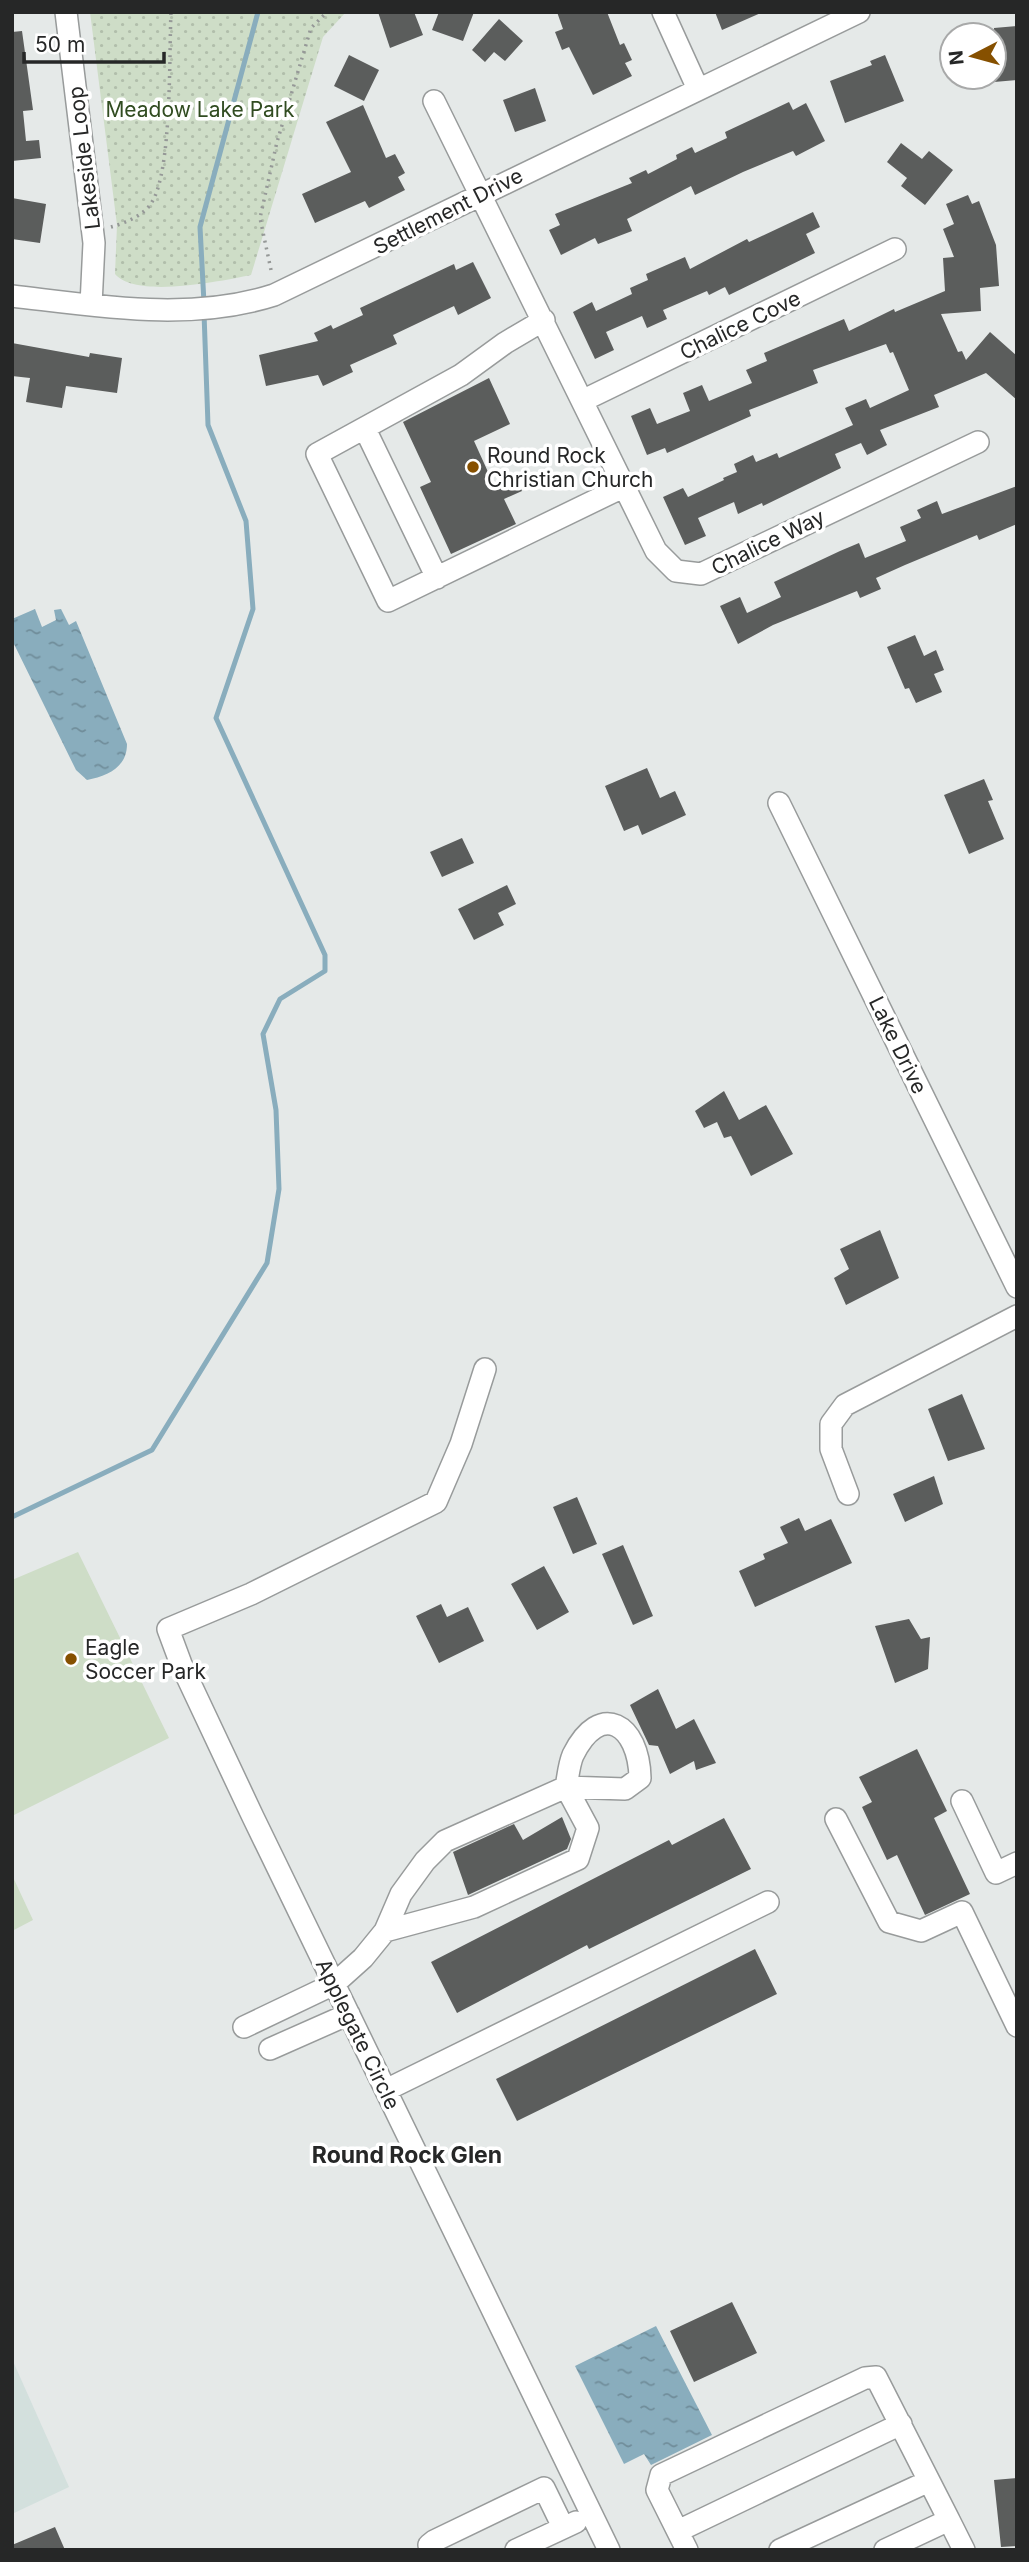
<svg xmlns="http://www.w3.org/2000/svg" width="1029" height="2562" viewBox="0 0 1029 2562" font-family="Inter,sans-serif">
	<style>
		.built { fill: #d3e0dd }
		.park { fill: url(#park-dots) }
		.pitch { fill: #ceddc7 }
		.water { fill: url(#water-ripples) }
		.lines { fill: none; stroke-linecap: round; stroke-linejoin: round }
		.stream { stroke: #89adbd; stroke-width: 5 }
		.building { fill: #5b5d5c }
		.minor-casing { stroke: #989b9b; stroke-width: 24 }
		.path { stroke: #959897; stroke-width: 3.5; stroke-dasharray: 2 5; stroke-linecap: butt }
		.minor { stroke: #fff; stroke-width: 21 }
		.poi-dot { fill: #865000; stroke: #fff; stroke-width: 2.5 }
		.labels { text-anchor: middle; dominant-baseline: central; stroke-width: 7; stroke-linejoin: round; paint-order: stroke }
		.park-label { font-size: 21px; fill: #314c21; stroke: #fff }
		.street-label { font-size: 21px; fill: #262727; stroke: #fff }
		.poi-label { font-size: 21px; fill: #262727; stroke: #fff; text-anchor: start }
		.neighbourhood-label { font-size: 23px; font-weight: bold; fill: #262727; stroke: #fff }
	</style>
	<defs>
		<pattern id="park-dots" width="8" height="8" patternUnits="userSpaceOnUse" patternTransform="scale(1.75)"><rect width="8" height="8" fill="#ceddc7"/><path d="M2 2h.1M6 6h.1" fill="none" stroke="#b1beab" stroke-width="1.8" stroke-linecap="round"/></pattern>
		<pattern id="water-ripples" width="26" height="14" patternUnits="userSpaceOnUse" patternTransform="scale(1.75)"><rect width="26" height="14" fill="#89adbd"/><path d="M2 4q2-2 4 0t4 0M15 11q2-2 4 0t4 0" fill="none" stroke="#708d9a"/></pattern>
	</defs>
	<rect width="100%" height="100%" fill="#e5e9e8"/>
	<path class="built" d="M12 2359 69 2487 12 2514Z"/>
	<path class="park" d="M90 12H346L323 37 251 275C221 281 136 299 115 274L117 225Z"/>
	<path class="pitch" d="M78 1552 169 1738 12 1816V1580Z
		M12 1875 33 1920 12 1931Z"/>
	<path class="water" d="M35 609 42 627 56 620 54 610 61 609 69 625 76 621 127 744C127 767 108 776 87 780L76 770 12 640V619Z
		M656 2326 712 2435 651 2465 644 2454 624 2464 575 2366Z"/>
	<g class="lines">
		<path class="stream" d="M204 303 200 227 258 12
			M12 1517 152 1450 267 1263 279 1189 276 1110 263 1034 280 999 325 971V955L216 718 253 609 246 521 208 425 204 313"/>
	</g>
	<path class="building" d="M378 12H414L423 35 390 48Z
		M439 12H474L463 41 432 30Z
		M557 12H607L620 45 624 43 632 60 625 63 632 76 593 95 569 47 562 50 555 32 563 29Z
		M715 12H763L722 30Z
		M499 19 523 41 505 61 494 52 485 62 472 50Z
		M1017 26V80L994 82V28Z
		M22 31 33 110 23 111 26 141 39 140 41 158 12 161V32Z
		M349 55 379 70 364 101 334 86Z
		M885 55 904 101 845 123 830 81 872 65 870 61Z
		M535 88 546 121 515 132 503 100Z
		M789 102 793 110 806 103 825 141 796 156 793 151 743 172 695 195 691 186 627 219 632 231 598 244 595 238 561 255 549 230 560 225 555 214 632 183 629 178 646 170 648 174 677 159 676 155 692 147 695 153 727 138 725 132Z
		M363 105 386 158 395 154 405 173 398 177 405 190 369 208 365 201 315 223 302 194 351 172 326 122Z
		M901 143 922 159 929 151 953 170 925 205 901 186 907 178 887 162Z
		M968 195 972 204 979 201 996 245 999 286 980 288 981 311 941 314 958 352 962 351 966 360 990 332 1017 356V400L986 373 934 395 939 407 880 430 887 445 867 455 861 443 835 454 841 468 763 506 762 503 738 514 734 502 698 518 706 536 685 545 663 497 683 488 688 497 724 480 723 478 737 472 734 464 753 455 756 462 777 453 779 458 853 425 845 408 866 399 870 408 909 390 893 352 890 353 886 344 813 370 818 383 749 410 751 416 667 453 665 448 647 455 631 416 650 408 657 424 690 411 683 393 702 385 709 401 752 383 746 370 767 361 764 353 844 319 849 331 894 309 895 312 945 291 943 258 954 257 943 229 954 224 946 204Z
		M12 198 46 204 40 243 12 239Z
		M813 212 820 227 806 234 815 253 729 295 725 287 709 295 707 291 663 310 667 319 647 328 642 316 606 332 614 350 595 359 573 312 592 302 596 311 632 294 630 288 648 280 646 274 685 257 690 269 747 239 749 242Z
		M473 262 491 298 458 315 454 306 393 335 397 344 350 365 353 372 323 386 318 375 266 386 259 355 318 341 314 333 331 325 333 329 363 315 360 308 454 264 456 270Z
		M12 343 89 357 90 353 122 358 117 393 66 386 62 408 26 402 30 378 12 376Z
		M489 378 510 424 474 441 493 483 514 474 522 491 504 499 516 524 451 554 420 487 431 482 403 422Z
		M1017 486V524L979 540 977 535 905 565 876 578 881 589 860 598 857 591 773 625 738 644 720 606 740 597 747 613 781 597 774 582 840 551 859 543 865 558 906 541 900 527 921 518 917 510 937 501 942 514Z
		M915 635 924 656 936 650 944 670 934 674 942 692 916 703 909 688 905 689 887 647Z
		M647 768 660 798 675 791 686 815 642 835 638 825 624 831 605 786Z
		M984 779 993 800 988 801 1004 839 969 854 944 795Z
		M462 838 474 863 442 877 430 852Z
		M507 885 516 904 498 913 504 925 474 940 458 909Z
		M724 1091 739 1120 766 1105 793 1154 751 1176 731 1136 724 1138 717 1122 704 1128 695 1111Z
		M880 1230 899 1278 846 1305 834 1278 849 1269 840 1249Z
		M962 1394 985 1449 948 1461 928 1409Z
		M934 1476 943 1504 905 1522 893 1494Z
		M577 1497 597 1544 573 1554 553 1507Z
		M799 1518 805 1531 831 1519 852 1563 755 1607 739 1571 765 1559 763 1554 788 1543 780 1527Z
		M623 1545 653 1616 633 1625 602 1554Z
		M544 1566 569 1612 537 1630 511 1584Z
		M441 1604 447 1617 468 1607 484 1641 439 1663 416 1616Z
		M909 1619 921 1639 930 1637 928 1669 895 1683 875 1626Z
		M658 1689 676 1729 694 1719 716 1763 696 1770 694 1761 670 1774 658 1746 649 1745 630 1705Z
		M917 1749 947 1811 934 1818 970 1894 925 1915 897 1855 887 1860 862 1807 872 1802 859 1777Z
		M562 1817 571 1839 567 1849 468 1895 453 1852 514 1824 523 1840Z
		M724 1818 751 1869 589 1949 587 1945 457 2013 431 1962 669 1840 672 1845Z
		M755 1949 777 1994 517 2121 496 2079Z
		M732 2302 757 2353 694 2382 670 2331Z
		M1017 2478V2546L1001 2547 994 2480Z
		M55 2527 65 2550H12V2545Z"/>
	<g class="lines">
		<g class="minor-casing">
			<path id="minor" d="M66 12 94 243 91 305
				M663 12 698 89
				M434 101 656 551 676 571 701 574 978 442
				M12 296C99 306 190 322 274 295L859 12
				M544 320 505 343 461 375 317 454 388 601 625 486
				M584 400 895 249
				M365 429 437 578
				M779 803 1017 1287
				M485 1369 461 1444 436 1502 251 1594 168 1629 181 1664 253 1817 609 2550
				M848 1494 831 1449V1424L845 1405 1017 1316
				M962 1801 996 1873 1017 1863
				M836 1819 889 1922 921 1931 962 1912 1017 2026
				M244 2027 334 1984 363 1958 385 1931 401 1894 425 1861 445 1841 566 1787C568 1777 569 1764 573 1755 600 1700 639 1724 640 1778L625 1789 566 1787 588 1828 578 1859 474 1907 385 1931
				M270 2049 349 2014
				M386 2090 768 1902
				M678 2531 901 2424
				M431 2550 429 2545 434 2541 544 2488 563 2527
				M516 2550 576 2522
				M687 2550 657 2490 661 2475 865 2378 876 2377 949 2520
				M780 2550 929 2481
				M885 2550 949 2520 964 2550"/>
		</g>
		<path class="path" d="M111 227C125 223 145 215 152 202 172 169 169 56 171 12
			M271 270 260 218 277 142 311 28 327 12"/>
		<use href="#minor" class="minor"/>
	</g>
	<g class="poi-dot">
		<circle cx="473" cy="467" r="7"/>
		<circle cx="71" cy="1659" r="7"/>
	</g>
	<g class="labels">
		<g class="park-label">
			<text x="200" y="109">Meadow Lake Park</text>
		</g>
		<g class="street-label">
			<text transform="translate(84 158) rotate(-97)">Lakeside Loop</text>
			<text transform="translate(448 211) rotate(-27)">Settlement Drive</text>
			<text transform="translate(740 325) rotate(-26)">Chalice Cove</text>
			<text transform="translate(768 542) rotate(-26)">Chalice Way</text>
			<text transform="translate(898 1045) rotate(64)">Lake Drive</text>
			<text transform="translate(358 2034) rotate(64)">Applegate Circle</text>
		</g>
		<g class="poi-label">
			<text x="487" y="455">Round Rock<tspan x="487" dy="24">Christian Church</tspan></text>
			<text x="85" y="1647">Eagle<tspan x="85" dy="24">Soccer Park</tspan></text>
		</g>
		<g class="neighbourhood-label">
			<text x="407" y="2155">Round Rock Glen</text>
		</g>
	</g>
	<rect width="1029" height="2562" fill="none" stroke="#262727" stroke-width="28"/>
	<g transform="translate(973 56) rotate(264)"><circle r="33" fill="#ffffff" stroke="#a8a9a9" stroke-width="2"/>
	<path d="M0-5L12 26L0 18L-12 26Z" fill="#865000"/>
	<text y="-10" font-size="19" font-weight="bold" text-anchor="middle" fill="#262727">N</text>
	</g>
	<path d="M24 52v10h140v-10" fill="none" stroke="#262727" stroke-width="3.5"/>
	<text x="35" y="52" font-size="21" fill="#262727" stroke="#ffffff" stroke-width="5" paint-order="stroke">50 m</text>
</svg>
